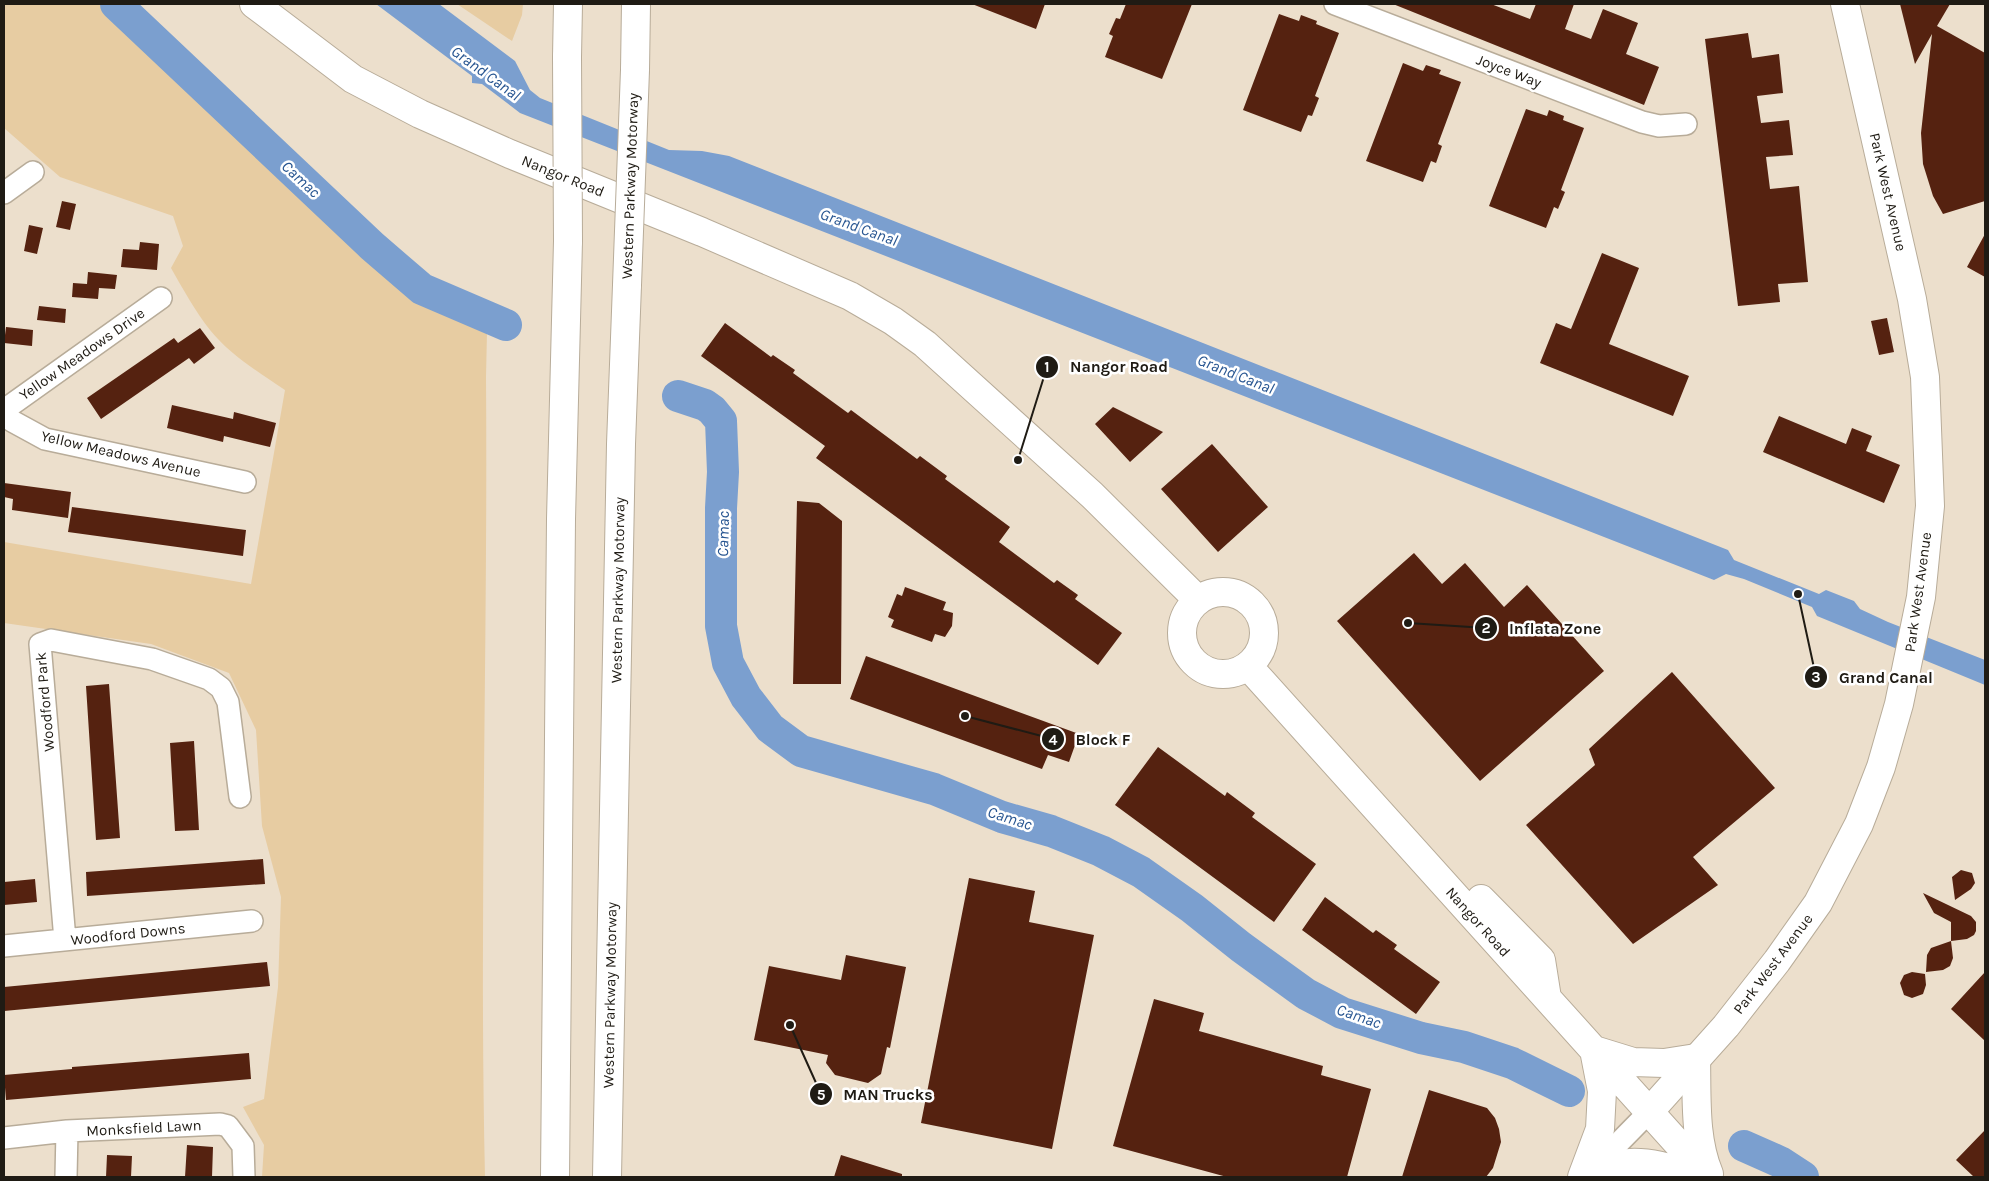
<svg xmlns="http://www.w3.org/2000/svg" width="1989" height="1181" viewBox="0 0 1989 1181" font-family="Karla,sans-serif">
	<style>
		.green { fill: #e7cca2 }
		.water { fill: #7b9fcf }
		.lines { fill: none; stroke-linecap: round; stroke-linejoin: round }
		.river { stroke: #7b9fcf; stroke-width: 32 }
		.building { fill: #552210 }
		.minor-casing { stroke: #b8ac99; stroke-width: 24 }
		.tertiary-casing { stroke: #b8ac99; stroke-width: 30 }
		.secondary-casing { stroke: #b8ac99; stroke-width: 30 }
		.motorway-casing { stroke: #b8ac99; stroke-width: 30 }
		.minor { stroke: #fff; stroke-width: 21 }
		.tertiary { stroke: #fff; stroke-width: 28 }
		.secondary { stroke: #fff; stroke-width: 28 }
		.motorway { stroke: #fff; stroke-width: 28 }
		.motorway-bridge-casing { stroke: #b8ac99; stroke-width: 30; stroke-linecap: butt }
		.motorway-bridge { stroke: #fff; stroke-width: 28 }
		.labels { text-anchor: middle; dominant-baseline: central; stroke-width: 5; stroke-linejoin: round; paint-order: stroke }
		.street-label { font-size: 15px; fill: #1f1b14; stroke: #fff }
		.water-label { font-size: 16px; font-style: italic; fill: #275591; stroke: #fff }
		.leader { fill: none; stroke: #1f1b14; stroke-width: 2 }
		.callout-dot { fill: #1f1b14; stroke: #fff; stroke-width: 2 }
		.mark-label { font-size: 15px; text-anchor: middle; font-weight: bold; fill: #fff }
		.callout-label { font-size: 16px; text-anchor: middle; font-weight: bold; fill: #1f1b14; stroke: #fff; stroke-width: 5; stroke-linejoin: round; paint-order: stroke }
	</style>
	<rect width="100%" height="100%" fill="#ecdfcc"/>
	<path class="green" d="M4 4H107L401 279 420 294 499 328 487 332 486 377C488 643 479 910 485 1177H262L264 1145 243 1107 264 1099 278 987 281 897 262 826 256 730 229 673 151 644 4 623V542L251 584 285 390C260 373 230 355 210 330 195 311 183 289 171 268L183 246 173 216 60 177 4 128Z
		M457 4H523L522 15 512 41Z"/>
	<path class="water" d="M376 4H439L515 61 530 90 540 98 669 150 702 151 729 156 1728 550 1734 560 1819 594 1826 590 1854 601 1860 609 1888 622 1985 660V685L1817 616 1812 607 1744 579 1726 574 1714 580 520 113 482 84 472 83V76Z"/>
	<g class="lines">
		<path class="river" d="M116 4 372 246 422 289 506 325
			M678 396 705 405 712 410 721 421 723 472 721 508V626L728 663 746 697 770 728 801 751 934 789 1002 817 1051 831 1101 851 1141 872 1192 908 1241 947 1306 994 1342 1013 1421 1038 1464 1047 1512 1063 1569 1091
			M1744 1146 1780 1162 1803 1177"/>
	</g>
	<path class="building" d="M972 4H1045L1036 29Z
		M1126 4H1192L1162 79 1105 57 1113 36 1109 34 1116 18 1120 19Z
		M1393 4H1491L1530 19 1536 4H1574L1565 29 1591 39 1603 9 1638 23 1626 54 1659 67 1644 105Z
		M1900 4H1950L1937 26 1985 53V201L1943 214 1933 196 1923 164 1921 133 1932 34 1915 64Z
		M1279 14 1299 21 1301 15 1317 21 1316 24 1339 33 1315 96 1319 98 1312 116 1308 115 1301 132 1243 110Z
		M1748 33 1752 58 1779 54 1783 93 1757 96 1761 123 1789 120 1793 155 1766 157 1770 189 1799 186 1808 282 1778 284 1780 302 1738 306 1705 39Z
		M1403 63 1423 71 1426 65 1441 70 1439 74 1461 82 1438 144 1442 146 1436 163 1431 161 1423 182 1366 161Z
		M1526 109 1547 116 1549 110 1564 116 1563 120 1584 128 1561 190 1565 192 1558 209 1554 207 1546 228 1489 206Z
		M62 201 76 204 70 230 56 227Z
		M29 225 43 228 37 254 24 251Z
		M1985 234V277L1967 267Z
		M140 242 159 244 157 270 121 267 123 249 139 250Z
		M1602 253 1639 268 1609 344 1689 376 1673 416 1540 363 1556 323 1571 329Z
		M88 272 117 275 115 289 99 288 98 299 72 297 73 283 87 284Z
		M39 306 66 309 65 323 37 320Z
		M1887 318 1894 352 1879 355 1871 321Z
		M725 323 771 357 773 355 795 370 793 373 848 413 851 410 917 459 920 456 947 476 945 479 1010 527 999 542 1054 583 1057 580 1078 595 1075 599 1122 633 1098 665 816 458 825 446 701 356Z
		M6 327 33 330 32 346 4 343Z
		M200 328 215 348 194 364 189 358 101 419 87 398 174 338 178 343Z
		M172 405 233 419 234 412 276 423 270 447 224 436 223 442 167 428Z
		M1113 407 1163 432 1130 462 1095 424Z
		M1779 416 1846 444 1852 428 1872 436 1866 451 1900 465 1884 503 1763 452Z
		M1212 444 1268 507 1218 552 1161 489Z
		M4 483 71 492 68 518 12 510 13 499 4 497Z
		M797 501 819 503 842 521 841 684H793Z
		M72 507 246 530 243 556 68 532Z
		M1414 553 1442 584 1465 563 1504 607 1527 585 1604 671 1480 781 1337 621Z
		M905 587 946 602 943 610 953 613 952 626 945 637 935 634 932 642 891 627 894 620 888 617 897 594 902 596Z
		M866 656 1079 734 1069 762 1048 755 1042 769 850 699Z
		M1672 672 1775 788 1693 857 1718 885 1633 944 1526 825 1595 765 1589 749Z
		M109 684 120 838 96 840 86 686Z
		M194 741 199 830 175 831 170 743Z
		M1158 747 1225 796 1227 792 1255 813 1252 817 1316 864 1274 922 1115 805Z
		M263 859 265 884 87 896 86 872Z
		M1961 870 1972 873 1975 883 1971 889 1955 900 1952 877Z
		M969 878 1035 891 1029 922 1094 935 1052 1149 921 1123Z
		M35 879 37 902 4 905V882Z
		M1923 893 1971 916 1976 922V931L1974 935 1967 939 1951 941V922L1934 913Z
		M1325 897 1373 933 1376 930 1397 945 1394 949 1440 982 1416 1014 1302 930Z
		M1951 941 1953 958 1950 966 1943 970 1926 972 1927 955 1931 948Z
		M846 955 906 967 890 1048 887 1047 881 1074 868 1083 835 1075 826 1063 828 1055 754 1040 769 966 841 980Z
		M267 962 270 986 4 1011V987Z
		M1912 972 1925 974 1926 985 1923 994 1912 998 1904 995 1900 983 1904 975Z
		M1985 972V1041L1951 1009Z
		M1154 999 1204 1013 1199 1031 1323 1066 1321 1075 1371 1089 1347 1177H1227L1113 1146Z
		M249 1053 251 1079 6 1100 4 1075 72 1069V1067Z
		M1429 1090 1487 1108 1495 1118 1499 1129 1501 1142 1493 1168 1486 1177H1402Z
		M1985 1130V1177H1974L1956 1160Z
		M187 1145 213 1147 212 1177H185Z
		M107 1155 132 1156 131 1177H106Z
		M841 1155 902 1174V1177H834Z"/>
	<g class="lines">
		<g class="minor-casing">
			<path id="minor" d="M1335 4 1642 122 1659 126 1686 124
				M4 193 33 172
				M4 410 161 298
				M4 411 12 421 45 439 245 482
				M65 940 40 644 51 640 152 659 209 679 221 688 228 702 240 797
				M4 946 252 921
				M4 1138 67 1131 220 1124 228 1126 243 1146 244 1177
				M1588 1174 1649 1112
				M66 1177 67 1131"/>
		</g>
		<g class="tertiary-casing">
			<path id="tertiary" d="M1649 1112 1726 1026 1777 961 1818 903 1859 824 1881 767 1899 704 1921 597 1930 506 1925 377 1912 299 1845 4"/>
		</g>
		<g class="secondary-casing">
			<path id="secondary" d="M254 4 353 79 420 114 510 154 702 232 850 296 893 321 925 344 1092 495 1198 600
				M1182 633a41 41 0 1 1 82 0a41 41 0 1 1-82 0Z
				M1248 666 1708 1177
				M1481 899 1541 960 1547 998
				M1594 1050 1633 1062 1664 1063 1696 1058C1697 1097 1694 1138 1709 1174
				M1582 1177 1600 1129 1602 1091 1594 1050
				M1591 1177C1600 1173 1610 1166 1620 1164 1645 1159 1675 1169 1698 1177"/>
		</g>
		<g class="motorway-casing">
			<path id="motorway" d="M567 57 568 4
				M635 70 636 4
				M555 1177 561 519 568 241
				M607 1177 621 444 627 285"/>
		</g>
		<use href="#minor" class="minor"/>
		<use href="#tertiary" class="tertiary"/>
		<use href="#secondary" class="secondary"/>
		<use href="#motorway" class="motorway"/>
		<g class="motorway-bridge-casing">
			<path id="motorway-bridge" d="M567 57 568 241
				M627 285 635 70"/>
		</g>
		<use href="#motorway-bridge" class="motorway-bridge"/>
	</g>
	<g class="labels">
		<g class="street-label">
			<text transform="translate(1509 71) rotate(21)">Joyce Way</text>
			<text transform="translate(563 176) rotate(22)">Nangor Road</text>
			<text transform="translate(630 186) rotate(-88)">Western Parkway Motorway</text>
			<text transform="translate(1888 192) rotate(77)">Park West Avenue</text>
			<text transform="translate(82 354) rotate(-35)">Yellow Meadows Drive</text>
			<text transform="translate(121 454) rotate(13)">Yellow Meadows Avenue</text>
			<text transform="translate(618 590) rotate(-89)">Western Parkway Motorway</text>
			<text transform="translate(1918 592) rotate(-82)">Park West Avenue</text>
			<text transform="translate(45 702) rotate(-95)">Woodford Park</text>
			<text transform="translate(1478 922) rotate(48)">Nangor Road</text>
			<text transform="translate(128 934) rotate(-6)">Woodford Downs</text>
			<text transform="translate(1773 964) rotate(-53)">Park West Avenue</text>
			<text transform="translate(610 995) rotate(-89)">Western Parkway Motorway</text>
			<text transform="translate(144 1128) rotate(-3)">Monksfield Lawn</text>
		</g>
		<g class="water-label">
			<text transform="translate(486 73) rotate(36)">Grand Canal</text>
			<text transform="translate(301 179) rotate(43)">Camac</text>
			<text transform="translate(859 227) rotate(20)">Grand Canal</text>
			<text transform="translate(1236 374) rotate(22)">Grand Canal</text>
			<text transform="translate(723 534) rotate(-89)">Camac</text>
			<text transform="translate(1010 818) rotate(18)">Camac</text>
			<text transform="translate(1359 1016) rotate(19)">Camac</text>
		</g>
	</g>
	<path class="leader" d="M1018 460L1047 367M1408 623L1486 628M1798 594L1816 677M965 716L1053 739M790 1025L821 1094"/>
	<g class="callout-dot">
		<circle cx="1018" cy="460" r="5"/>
		<circle cx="1408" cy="623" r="5"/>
		<circle cx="1798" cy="594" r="5"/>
		<circle cx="965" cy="716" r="5"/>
		<circle cx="790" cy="1025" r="5"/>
		<circle cx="1047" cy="367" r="12"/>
		<circle cx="1486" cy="628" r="12"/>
		<circle cx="1816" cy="677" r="12"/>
		<circle cx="1053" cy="739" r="12"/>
		<circle cx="821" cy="1094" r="12"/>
	</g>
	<g class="mark-label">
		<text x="1047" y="372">1</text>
		<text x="1486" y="633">2</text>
		<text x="1816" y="682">3</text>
		<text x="1053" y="745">4</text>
		<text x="821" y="1100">5</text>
	</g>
	<g class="callout-label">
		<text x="1119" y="372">Nangor Road</text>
		<text x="1555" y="634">Inflata Zone</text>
		<text x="1886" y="683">Grand Canal</text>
		<text x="1103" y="745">Block F</text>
		<text x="888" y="1100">MAN Trucks</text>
	</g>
	<rect width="1989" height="1181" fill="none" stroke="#1f1b14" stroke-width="10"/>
</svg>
